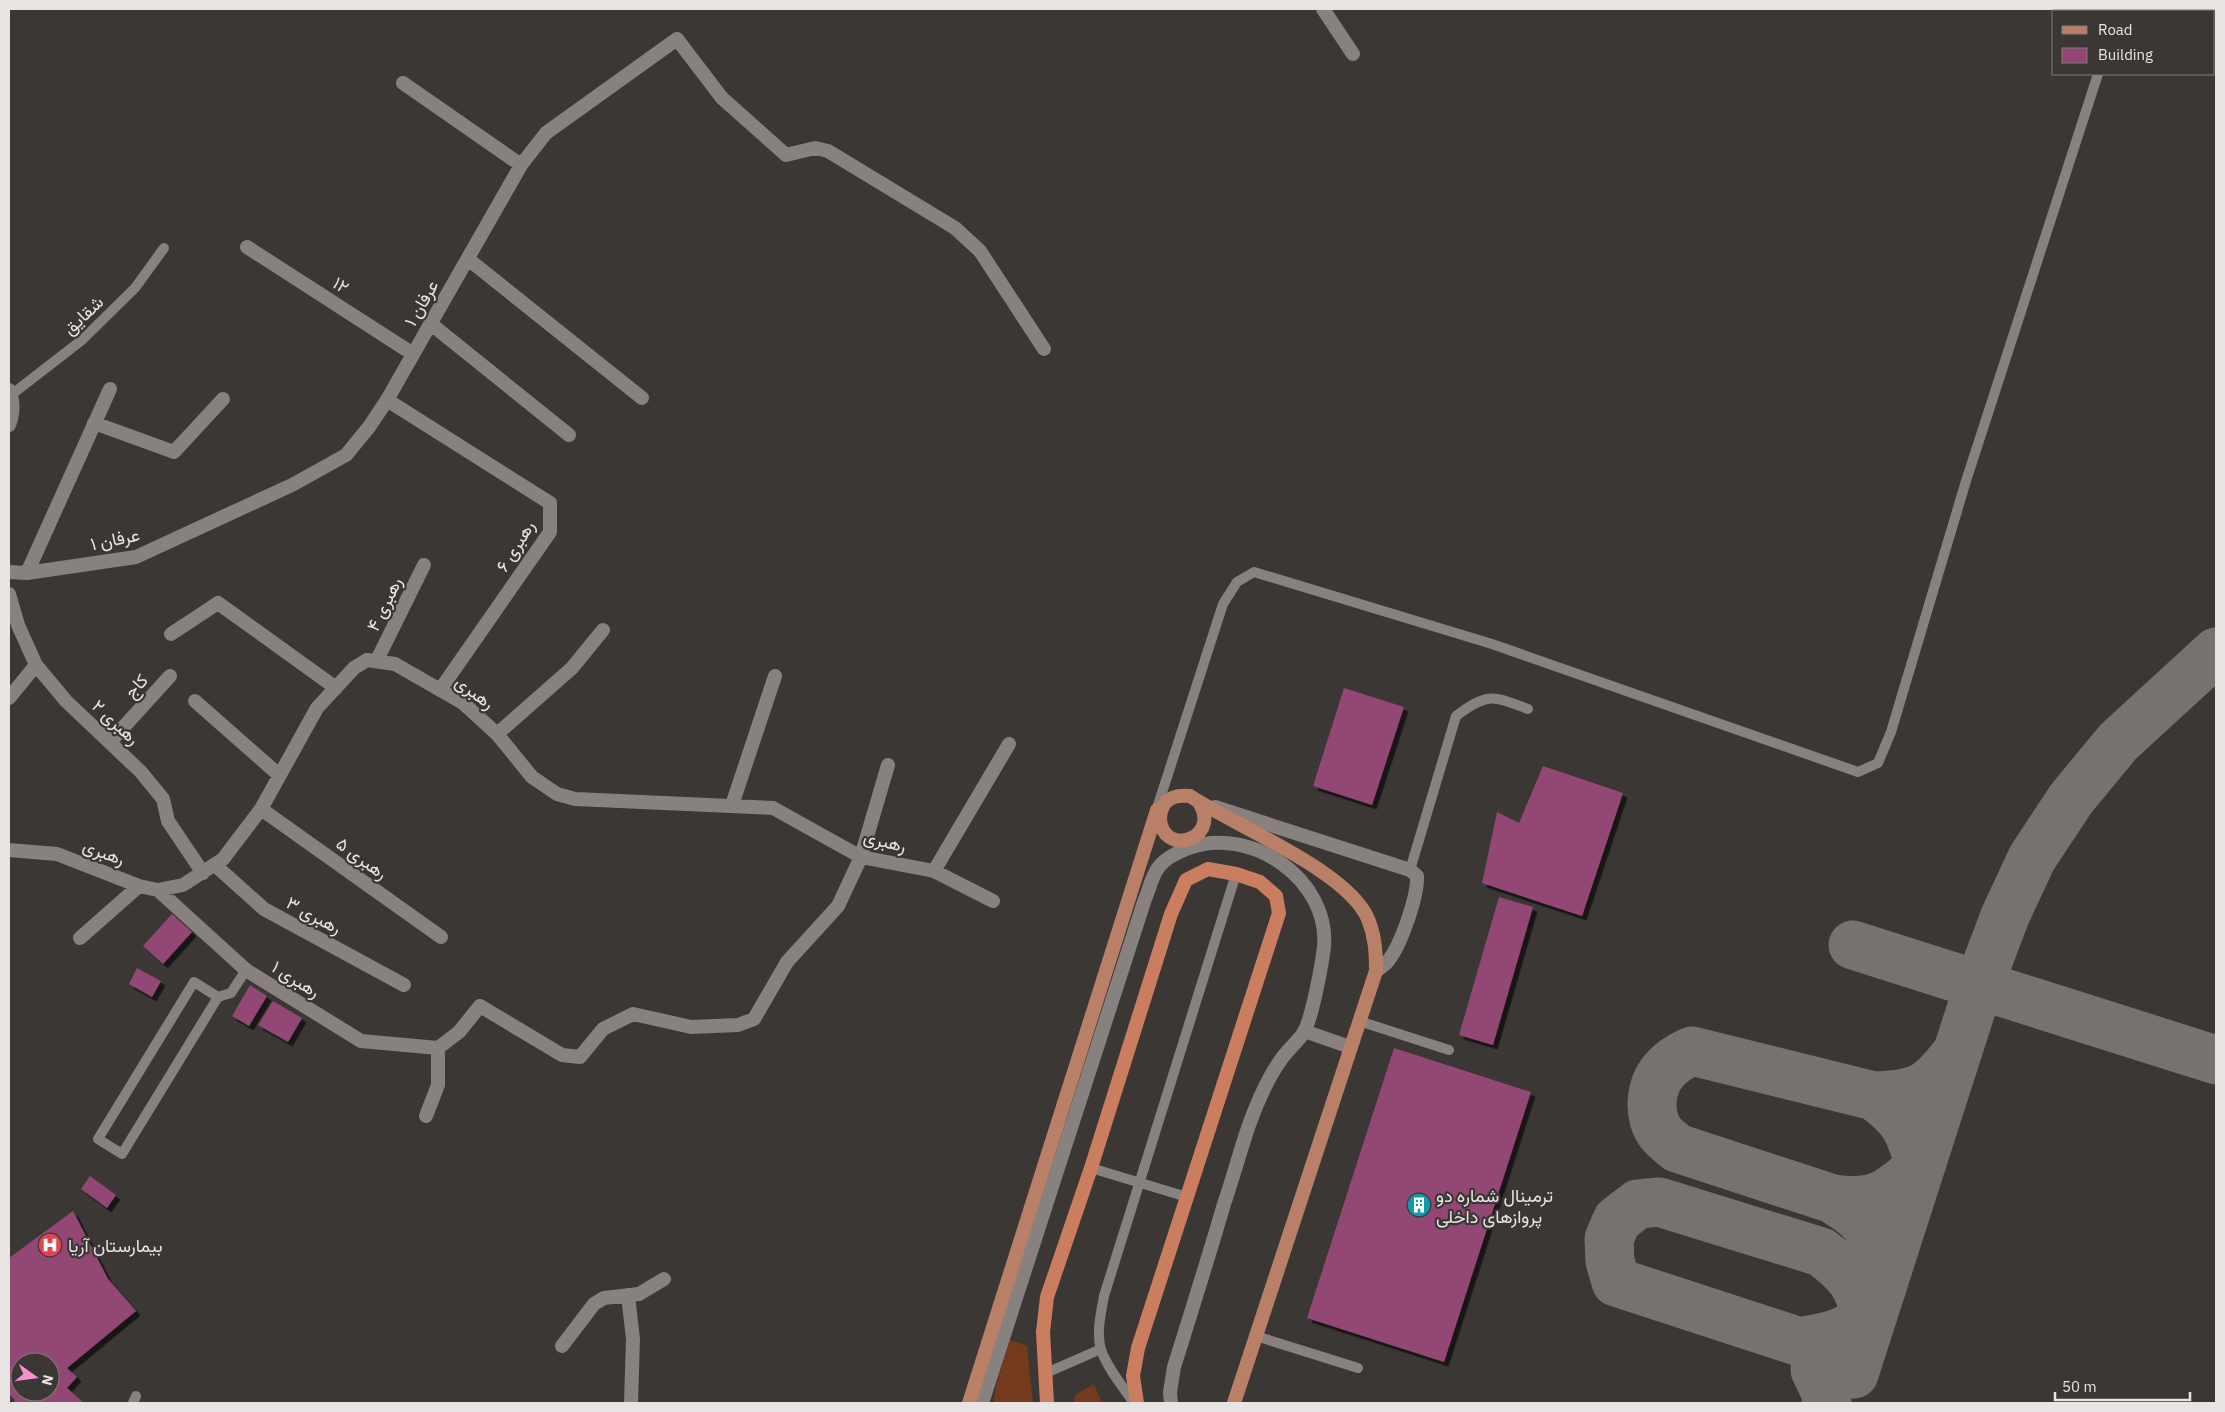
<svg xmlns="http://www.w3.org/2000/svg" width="2225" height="1412" viewBox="0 0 2225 1412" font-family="'IBM Plex Sans',Vazirmatn,sans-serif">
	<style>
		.green { fill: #743a1d }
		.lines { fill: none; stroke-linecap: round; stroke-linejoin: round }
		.taxiway { stroke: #757270; stroke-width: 49 }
		.building { fill: #934674; fill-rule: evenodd; filter: url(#shadow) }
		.service { stroke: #87817f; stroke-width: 10 }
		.minor { stroke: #87817f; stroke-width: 14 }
		.secondary { stroke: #87817f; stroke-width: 14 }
		.primary { stroke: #ba7f67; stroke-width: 14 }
		.trunk { stroke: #cb7e5f; stroke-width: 14 }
		.labels { text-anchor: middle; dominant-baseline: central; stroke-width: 4.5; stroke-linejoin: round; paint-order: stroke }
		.street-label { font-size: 18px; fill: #e7e4e3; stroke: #3b3735 }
		.poi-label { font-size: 18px; fill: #e7e4e3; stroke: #3b3735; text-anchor: start }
	</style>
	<defs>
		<filter id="shadow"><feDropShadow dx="4.5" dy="4.5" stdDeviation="0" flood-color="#0009"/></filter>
	</defs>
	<rect width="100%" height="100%" fill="#3b3735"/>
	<path class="green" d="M1010 1340 1027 1346 1033 1403H993L997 1382Z
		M1094 1384 1102 1403H1074L1075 1395Z"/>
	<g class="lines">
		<path class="taxiway" d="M1853 945 2216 1060
			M1874 1096C1905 1118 1910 1131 1920 1167 1888 1194 1877 1205 1833 1199L1677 1148C1672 1143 1664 1138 1660 1132 1655 1126 1652 1114 1652 1106 1652 1078 1667 1062 1692 1051L1874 1096C1921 1094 1930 1088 1958 1051
			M1833 1199C1841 1205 1851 1210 1858 1217 1875 1233 1885 1260 1883 1284 1881 1297 1862 1319 1851 1327 1836 1337 1817 1338 1800 1342L1616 1282 1610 1261 1609 1239 1617 1220 1638 1204 1659 1202 1821 1252C1855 1277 1863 1291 1867 1334
			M1815 1370 1825 1391 1827 1403
			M1854 1374 1979 985 2005 916 2032 858 2071 799 2118 742 2216 652"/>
	</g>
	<path class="building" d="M1344 688 1404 707 1372 805 1313 786Z
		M1543 766 1623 793 1582 916 1482 883 1497 812 1519 823Z
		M1499 897 1533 907 1493 1045 1459 1035Z
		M172 914 192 932 163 964 143 946Z
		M137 968 161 981 152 997 129 984Z
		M250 985 267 996 249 1026 232 1016Z
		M273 1001 302 1018 288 1042 258 1025Z
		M1394 1048 1531 1092 1444 1362 1307 1318Z
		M90 1176 116 1195 107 1208 81 1189Z
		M73 1211 108 1279 136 1311 67 1368 77 1377 67 1388 84 1403H13L15 1400 9 1394V1258ZM20 1362H50V1392H20Z"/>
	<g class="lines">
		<path class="service" d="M2118 11 2119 9
			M11 395 82 340 135 288 164 248
			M1157 808 1223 604 1237 582 1254 572 1492 644 1858 772 1878 763 1891 732 1966 481 2098 74
			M1410 870 1456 716C1488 692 1493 696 1528 709
			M218 997 194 982 98 1139 122 1154 218 997 231 993 246 970
			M1359 1021 1449 1050
			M1091 1168 1187 1197
			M1256 1336 1358 1368
			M1046 1373 1101 1349
			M133 1403 136 1396
			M1134 1403C1123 1387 1108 1369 1101 1350 1096 1333 1101 1313 1104 1296L1236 874"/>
		<path class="minor" d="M1323 9 1353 54
			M403 83 521 165
			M247 247 413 354
			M468 259 642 398
			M431 324 569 435
			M9 390C14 402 14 412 9 425
			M387 400 550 503V532L440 690
			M94 423 174 452 223 399
			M9 572 27 573 136 557 292 485 346 455 369 427 387 400 521 165 546 133 677 39 722 98 786 155 815 148 828 151 955 228 980 251 1044 349
			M27 573 110 389
			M9 594 18 625 36 665 66 701 141 772 163 799 168 821 203 873
			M171 634 218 603 336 688
			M377 660 424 565
			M9 698 36 665
			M195 701 279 775
			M497 734 572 668 603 630
			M110 742 170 676
			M732 805 775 676
			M261 809 441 937
			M9 850 57 854 139 886 158 890 183 885 223 859 261 809 317 708 354 668 367 660 395 664 463 703 497 734 532 777 557 794 575 799 773 808 861 857 934 871 993 901
			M215 865 264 909 404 985
			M934 871 1009 744
			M158 890 246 970 361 1041 438 1048
			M80 938 139 886
			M438 1048 459 1032 480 1006 562 1055 580 1057 603 1029 633 1014 691 1027 738 1025 754 1019 787 962 838 906 861 857 888 765
			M426 1116 438 1085V1048
			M628 1295 633 1339 631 1403
			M562 1346 594 1304 604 1298 639 1294 664 1279"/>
		<path class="secondary" d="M1215 807 1410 870 1417 876C1418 896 1401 945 1388 961 1385 965 1380 968 1376 971
			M1304 1031 1350 1047
			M982 1403 1145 899C1149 890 1152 876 1158 868 1165 858 1178 852 1189 848 1251 825 1330 880 1324 947 1322 964 1312 1018 1304 1032 1298 1042 1287 1050 1280 1061 1266 1081 1257 1103 1249 1125 1240 1151 1233 1178 1224 1204 1208 1259 1191 1313 1174 1367L1170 1392 1171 1403"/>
		<path class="primary" d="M1198 801C1222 835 1171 857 1161 825 1159 818 1160 812 1163 806 1169 796 1179 795 1190 796 1235 826 1348 871 1368 919 1375 936 1376 952 1376 971L1234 1403
			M969 1403 1157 810"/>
		<path class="trunk" d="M1047 1403 1043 1332 1047 1297 1091 1168 1171 914 1186 880 1208 869 1236 874 1260 882 1276 896 1279 913 1138 1348 1133 1376 1137 1403"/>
	</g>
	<defs>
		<g id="building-disc" transform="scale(1.25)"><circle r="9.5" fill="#0f9aa8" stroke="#3b3735"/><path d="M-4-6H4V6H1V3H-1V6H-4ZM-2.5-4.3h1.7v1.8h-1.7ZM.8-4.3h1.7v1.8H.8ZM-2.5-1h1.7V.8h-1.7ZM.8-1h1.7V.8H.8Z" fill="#fff"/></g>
		<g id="hospital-disc" transform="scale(1.25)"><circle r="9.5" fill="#e0444e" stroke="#3b3735"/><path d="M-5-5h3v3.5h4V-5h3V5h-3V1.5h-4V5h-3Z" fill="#fff"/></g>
	</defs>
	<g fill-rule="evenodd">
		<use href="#building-disc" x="1419" y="1205"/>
		<use href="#hospital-disc" x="50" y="1245"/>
	</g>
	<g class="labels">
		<g class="street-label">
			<text transform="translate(341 285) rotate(33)">۱۲</text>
			<text transform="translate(421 303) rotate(-60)">عرفان ۱</text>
			<text transform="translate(83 315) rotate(-43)">شقایق</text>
			<text transform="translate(115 539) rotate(-12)">عرفان ۱</text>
			<text transform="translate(515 546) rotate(-58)">رهبری ۶</text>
			<text transform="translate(384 604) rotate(-64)">رهبری ۴</text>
			<text transform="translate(136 686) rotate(-48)">کاج</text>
			<text transform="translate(475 692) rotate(37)">رهبری</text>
			<text transform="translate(116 722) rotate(43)">رهبری ۲</text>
			<text transform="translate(885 841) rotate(14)">رهبری</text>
			<text transform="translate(104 852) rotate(21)">رهبری</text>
			<text transform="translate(362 858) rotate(36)">رهبری ۵</text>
			<text transform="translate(314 915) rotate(28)">رهبری ۳</text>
			<text transform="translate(296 979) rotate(32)">رهبری ۱</text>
		</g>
		<g class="poi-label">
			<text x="1436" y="1195">ترمینال شماره دو<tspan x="1436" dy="21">پروازهای داخلی</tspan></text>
			<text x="68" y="1245">بیمارستان آریا</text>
		</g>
	</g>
	<rect width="2225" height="1412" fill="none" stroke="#e7e4e3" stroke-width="20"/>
	<rect x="2052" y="10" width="162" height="65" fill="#3b3735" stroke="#807c7b"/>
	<rect x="2062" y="26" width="25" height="8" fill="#ba7f67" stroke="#807c7b"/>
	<text x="2098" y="35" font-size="15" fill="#e7e4e3">Road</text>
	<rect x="2062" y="48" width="25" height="15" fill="#934674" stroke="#807c7b"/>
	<text x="2098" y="60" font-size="15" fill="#e7e4e3">Building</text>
	<g transform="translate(35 1377) rotate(104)"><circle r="24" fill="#3b3735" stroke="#807c7b"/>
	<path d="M0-4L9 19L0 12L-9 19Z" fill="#f590d1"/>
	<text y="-8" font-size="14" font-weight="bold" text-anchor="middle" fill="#e7e4e3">N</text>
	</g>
	<path d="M2055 1392v8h135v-8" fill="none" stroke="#e7e4e3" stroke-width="2.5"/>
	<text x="2062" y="1392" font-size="15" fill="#e7e4e3" stroke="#3b3735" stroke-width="4" paint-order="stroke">50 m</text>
</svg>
